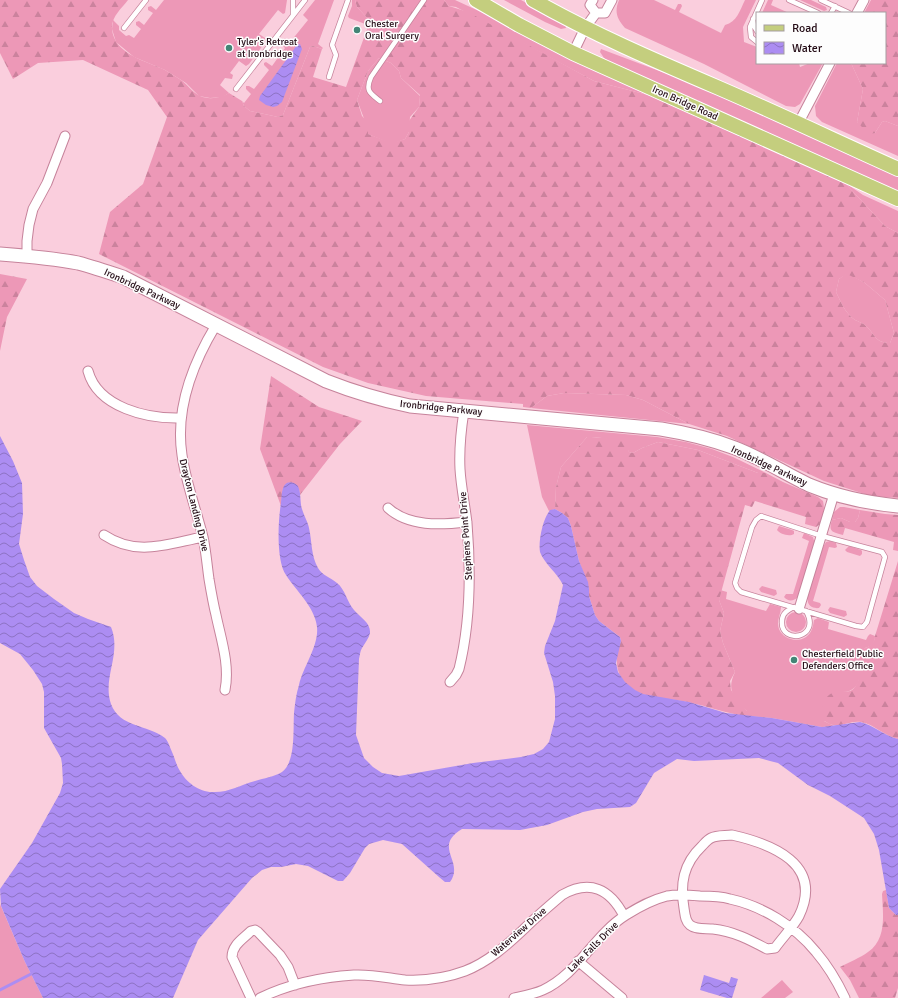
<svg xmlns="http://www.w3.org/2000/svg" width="898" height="998" viewBox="0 0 898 998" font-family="Signika,sans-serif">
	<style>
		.grass { fill: #ed98b7 }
		.forest { fill: url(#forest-firs); fill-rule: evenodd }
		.water { fill: url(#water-waves) }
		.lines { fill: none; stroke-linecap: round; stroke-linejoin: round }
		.stream { stroke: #ac8df2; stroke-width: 3 }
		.lane-casing { stroke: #c6839b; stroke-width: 6 }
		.street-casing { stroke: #c6839b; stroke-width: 11 }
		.secondary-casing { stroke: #c6839b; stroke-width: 15 }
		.primary-casing { stroke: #fff; stroke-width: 16 }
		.lane { stroke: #fff; stroke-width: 4.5 }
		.street { stroke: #fff; stroke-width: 9 }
		.secondary { stroke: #fff; stroke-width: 13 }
		.primary { stroke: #c4ce7e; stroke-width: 14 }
		.poi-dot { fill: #438576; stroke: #fdfdfd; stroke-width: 1.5 }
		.labels { text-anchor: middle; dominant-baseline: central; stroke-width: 3; stroke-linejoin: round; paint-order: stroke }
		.poi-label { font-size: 10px; fill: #240c16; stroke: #fdfdfd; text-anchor: start }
		.street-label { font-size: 10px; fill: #240c16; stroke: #fdfdfd }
	</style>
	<defs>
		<pattern id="forest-firs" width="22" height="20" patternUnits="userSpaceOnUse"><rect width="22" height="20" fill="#ed98b7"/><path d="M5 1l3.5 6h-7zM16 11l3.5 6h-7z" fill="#cb829d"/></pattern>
		<pattern id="water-waves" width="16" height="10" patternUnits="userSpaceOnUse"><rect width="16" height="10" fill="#ac8df2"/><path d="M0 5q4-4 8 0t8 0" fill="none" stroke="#8c72c3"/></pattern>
	</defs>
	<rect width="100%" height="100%" fill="#facedd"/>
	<path class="grass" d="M164 0H287L285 13 283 14 278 10 259 34 265 38 266 41 249 64 246 66 239 61 230 73 233 75 232 79 225 78 220 85 229 93 223 97 210 98 199 96 186 83 165 70 134 57 116 42 112 29 113 20 119 26V30L126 36 129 35 134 38 141 29 136 25V22L139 21 144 25 153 13 148 10V7L151 6 156 10Z
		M315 0H334L318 44 323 48 322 49 313 46 310 47 283 115 278 117 250 111 244 106 242 101 244 103 251 94 246 89V86H249L254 89 269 70 264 65V63L266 62 272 66 285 48 281 44 284 38 291 41 308 20 303 15Z
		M352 0H355L357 7 370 21 368 25 349 18 348 16 352 6Z
		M444 0H455L505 23 590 67 648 95 594 81 456 7 449 6Z
		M504 0H521L565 24 566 28 561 29 545 22Z
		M619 0H654L675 10 678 4H681L682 6 679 12 721 33 725 25C737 22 740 10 745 0H756L743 27 744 42 757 47V63H799L800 67 810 63H823L800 104 795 107 786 106 704 64 625 28C617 19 614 12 619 0Z
		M768 0H773L771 5 789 13H762Z
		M800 0H811L826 7 827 10 824 11Z
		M601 49 686 81 898 176V194L613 65 604 58 600 52Z
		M379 58 391 63 399 71 401 78 420 96 419 107 410 117 409 132 405 139 392 144 368 134V129L357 100 368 71Z
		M837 63H851L863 89 857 122 875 133 882 122 885 121 898 126V156L822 122 816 116 815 106Z
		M844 182 863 195 898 211V233L885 226Z
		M847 273 865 283 885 300 894 333 890 343C875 343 875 334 866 326 863 323 859 322 855 320 845 313 841 302 836 292L839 279Z
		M564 393 626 395 643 400 689 424 531 408 547 396Z
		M527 425 657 437 686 442 712 449 733 457 766 473H758L698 450 658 442 642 448 633 453 629 452 624 442 596 437H587L561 467 556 487 555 509 549 511 542 497Z
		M840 507H844L860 510 858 518 855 522H850L841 518 832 520 834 512Z
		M779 526 792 530 794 531V534C789 537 780 534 777 530Z
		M804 533 813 537 815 544 798 597C794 601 788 602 784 597L786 594H793L809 541 802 538Z
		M830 541 836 543 837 547 835 548 829 547 813 601 820 603 821 605 819 608C811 609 806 604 808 596L823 547 826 542Z
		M849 546 861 550 862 551V554L860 556 847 552 845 550Z
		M762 586 776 590 777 594 774 596 761 592 759 589Z
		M720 590 727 592 726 599 766 611 770 604 781 607C781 614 776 621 779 629 783 639 797 643 806 637 812 633 813 626 814 620L818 618 829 622 828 629 866 640 868 636 870 634 875 636C875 643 872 646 865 648L856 664C857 667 859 670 859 673 861 685 852 693 841 692L824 721 834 726 822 727 772 718 747 716V711C734 697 726 691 735 672L723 643 720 631 724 613 719 600Z
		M830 607 846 611 847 615 844 617 830 613 828 610Z
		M786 622a10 10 0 1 1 20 0a10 10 0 1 1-20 0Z
		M0 904 25 962 43 998H0Z
		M782 980 793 992 785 998H761Z"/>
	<path class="forest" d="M0 0H128C122 8 111 17 112 29 114 54 146 61 165 70 170 73 176 77 181 80 187 84 193 93 200 96 209 100 221 98 229 93L242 101 244 106 250 111 278 117 283 115 310 47 313 46 322 49 313 77 346 87 370 21 357 7 355 0H444L449 6 468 12 594 81 648 95 844 182 885 226 898 233V498L871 496 824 481 727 436 689 424 643 400 626 395 564 393 547 396 531 408 523 407V404L426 396 368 383 323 367 99 254 110 212 143 184 167 117 148 90 83 60 38 63 13 79 0 53ZM379 58 391 63 399 71 401 78 420 95 419 107 406 125 409 132 405 139 392 143 368 134V122L362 116 357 100 368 71ZM847 274 865 283 885 300 894 333 890 343C875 343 875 334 866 326 863 323 859 322 855 320 845 313 841 302 836 292L839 279Z
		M871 0H898V126L885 121 882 122 875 133 869 134 857 122 863 89 851 63H885V13H864Z
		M0 274 27 279 7 317 0 351Z
		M271 376 319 407 362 421 340 444 300 495 299 489 283 488 281 506 260 449Z
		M587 437C597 437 614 438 623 441 627 443 628 447 629 452L633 453 642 448 658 442 698 450 758 473H766L783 482 818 497 823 501C825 509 824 523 816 527L805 524 806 517 755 501 752 507 745 505 719 600 724 613 720 631 723 643 735 672 730 681 731 690 747 711V716C727 714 708 706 687 702 674 699 653 698 642 694 617 684 612 664 621 641L620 637 599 621 595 615 589 596V589L579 561 571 526 568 518 562 513 555 509 556 487 561 467Z
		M860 510 885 514 898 515V551L893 550 894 542 845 528 843 535C832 532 828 532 832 520L841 518 850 522H855L858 518Z
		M898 561V739C884 736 874 724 861 722 852 720 841 727 833 725 830 725 827 722 824 721 821 712 822 698 832 693 843 688 852 698 858 681 861 674 856 669 856 663 855 660 856 656 857 653 864 648 875 646 875 636Z
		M886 890 889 908 896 915H898V988L895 998H859L850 980 840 967C849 962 860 958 868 952 887 939 883 914 882 894L883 891Z"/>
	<path class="water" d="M300 44 302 49 282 102 277 106 273 107 266 105 259 100 260 96 297 45Z
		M0 436 13 461 22 483 23 514 19 544 24 560 30 577 37 586 54 599 74 613 88 619 111 627C122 654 102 678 111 704 120 728 147 724 165 738 168 741 170 747 172 752 175 758 176 765 180 771 186 782 199 792 212 792 228 793 240 785 255 781 264 778 274 777 282 772 296 762 293 729 294 713 295 704 296 694 299 685 303 667 319 646 317 627 315 607 296 591 286 575 276 561 278 520 281 503 282 495 281 479 294 483 297 485 298 485 299 489 301 495 300 503 302 509 304 516 308 522 309 528 312 541 311 556 318 568 323 576 330 577 337 583 345 589 347 602 354 610 360 617 371 623 370 633 369 638 365 643 362 648 360 651 360 655 359 659L356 735 364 758 373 767 382 773 399 776 473 763 521 757 534 754 543 749 549 742 555 719V696L553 682 544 653 545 646 555 621 563 585C558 574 543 562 540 552 539 546 540 538 541 533 543 524 545 517 550 510L555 509 562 513 568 518 571 526 579 561 588 582 589 589V596L595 615 599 621 620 637 621 641 616 663 618 672 625 682 635 690 643 694 689 702 726 713 772 718 822 727 860 722C874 725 884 736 898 739V915H896L889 908 879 850 874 834 864 818 830 796 808 785 778 763 770 761 759 758 694 761 677 759 654 773 636 803 630 807 597 809 583 812 547 825 520 830 462 829C432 847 465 861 450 882H445L439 877 402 844 383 840 369 844 365 848 350 873 343 881H338L308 866 296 864 281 867H271L262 870 252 878 198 940 173 998H43L25 962 1 906 0 889 32 843 60 793 63 783 62 764 61 758 44 728V692L42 684 33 670 20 654 0 643Z
		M704 975 729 983 731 977 738 979 732 998H727L700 990Z"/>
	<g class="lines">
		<path class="stream" d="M0 990 31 974"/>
		<g class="lane-casing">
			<path id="lane" d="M789 0 818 13
				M821 0 849 13
				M831 13 835 6
				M293 15V0
				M753 19 754 26 757 31
				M124 28 146 0
				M757 42 751 37 750 27 762 0
				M329 77 336 55 332 45 348 0
				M236 89 305 0
				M380 101C370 93 365 91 371 77L424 0
				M761 516 822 536 882 552 885 557 867 622 863 627 856 626 741 592 737 588 735 583 752 527 756 520Z
				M794 607C788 610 782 613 782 621 780 645 822 639 806 611"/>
		</g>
		<g class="street-casing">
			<path id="street" d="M593 0 590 5 596 13
				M596 13H605L612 0
				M857 13 864 0
				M573 53 585 28 596 13
				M798 124 830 63
				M27 256V241L29 225 33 209 47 183 65 136
				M216 325C193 363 175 409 182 455 186 483 196 509 203 537 206 551 207 565 209 579 211 591 213 603 216 615 221 639 230 665 225 690
				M88 371C98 408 148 419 181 418
				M388 508C409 527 440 525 467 522
				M104 535C137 557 167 544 203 537
				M799 609 834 494
				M450 682 456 675 459 669C471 621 471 572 467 523 465 505 461 487 460 469 459 449 461 430 464 411
				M732 835C772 844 824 864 799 916 793 927 783 937 775 948L767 949C750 940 733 931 713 929 706 928 696 930 690 925 685 921 685 914 684 908 680 884 683 864 702 846 704 844 707 840 711 838 717 835 725 836 732 835Z
				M578 961 622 998
				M251 998 232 957C232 945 243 939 251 931L255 930 258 932 280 955 288 967 295 985
				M260 998C289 984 322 977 354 975 371 974 388 978 405 980 425 981 446 978 465 971 488 962 506 946 524 929 536 917 549 906 562 895 590 879 610 889 624 916
				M514 998C523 996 534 994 543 990 578 974 594 935 626 915 639 907 651 900 667 896 677 894 689 895 700 896 710 896 720 896 730 899 762 906 795 926 816 952 828 966 837 981 845 998"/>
		</g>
		<g class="secondary-casing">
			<path id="secondary" d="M0 254C26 256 52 258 78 263 93 267 108 272 123 277L326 381C354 392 381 400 410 406L661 429C686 433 711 439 735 448 761 458 784 473 809 485 838 497 867 503 898 506"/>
		</g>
		<g class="primary-casing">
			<path id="primary" d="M476 0 519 25 573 53 898 199
				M533 0C593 34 656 61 719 88 779 114 838 142 898 169"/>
		</g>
		<use href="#lane" class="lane"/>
		<use href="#street" class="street"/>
		<use href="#secondary" class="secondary"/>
		<use href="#primary" class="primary"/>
	</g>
	<g class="poi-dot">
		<circle cx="357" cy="30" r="4"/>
		<circle cx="229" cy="48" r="4"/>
		<circle cx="794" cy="660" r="4"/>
	</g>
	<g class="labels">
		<g class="poi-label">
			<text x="365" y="24">Chester<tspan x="365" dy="12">Oral Surgery</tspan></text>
			<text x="237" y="42">Tyler's Retreat<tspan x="237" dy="12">at Ironbridge</tspan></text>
			<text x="802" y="654">Chesterfield Public<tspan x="802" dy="12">Defenders Office</tspan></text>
		</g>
		<g class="street-label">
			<text transform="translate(685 103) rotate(24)">Iron Bridge Road</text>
			<text transform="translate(142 289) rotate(25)">Ironbridge Parkway</text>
			<text transform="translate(441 408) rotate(6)">Ironbridge Parkway</text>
			<text transform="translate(769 466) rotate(25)">Ironbridge Parkway</text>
			<text transform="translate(194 505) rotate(76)">Drayton Landing Drive</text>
			<text transform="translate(466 536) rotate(-94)">Stephens Point Drive</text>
			<text transform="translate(519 932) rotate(-41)">Waterview Drive</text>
			<text transform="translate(593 947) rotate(-45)">Lake Falls Drive</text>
		</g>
	</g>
	<rect x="756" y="12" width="130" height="52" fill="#fdfdfd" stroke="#a69da1"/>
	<rect x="764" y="25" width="20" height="6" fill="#c4ce7e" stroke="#a69da1"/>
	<text x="792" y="32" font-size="12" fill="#240c16">Road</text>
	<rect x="764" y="42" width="20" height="12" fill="url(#water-waves)" stroke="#a69da1"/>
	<text x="792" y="52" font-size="12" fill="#240c16">Water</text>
</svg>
